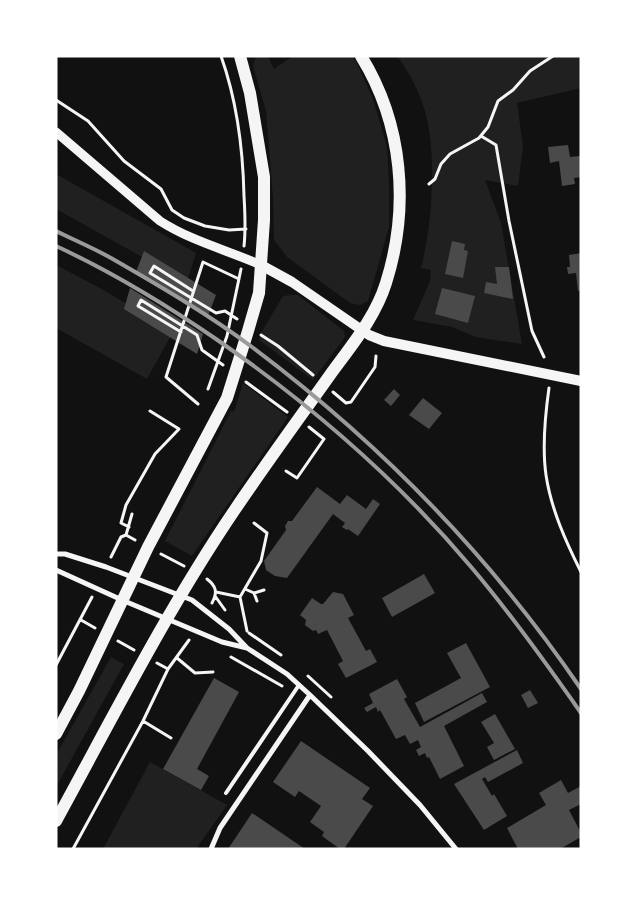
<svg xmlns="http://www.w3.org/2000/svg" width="637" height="905" viewBox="0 0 637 905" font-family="'PT Sans',sans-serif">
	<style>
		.green { fill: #202020 }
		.building { fill: #4a4a4a }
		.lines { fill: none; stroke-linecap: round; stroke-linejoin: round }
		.path { stroke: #f5f5f5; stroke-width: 3 }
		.service { stroke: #f5f5f5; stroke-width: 4 }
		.minor { stroke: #f5f5f5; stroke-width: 5 }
		.tertiary { stroke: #f5f5f5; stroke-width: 9 }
		.secondary { stroke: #f5f5f5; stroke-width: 10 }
		.primary { stroke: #f5f5f5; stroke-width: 12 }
		.rail { stroke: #9a9a9a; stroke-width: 4 }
	</style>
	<rect width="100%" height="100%" fill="#111"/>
	<path class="green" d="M256 56H268L274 69 293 56H352L356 61 373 99 387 147 389 183V227L368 301 360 305 350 303 287 257 274 240 273 198 266 111 253 66Z
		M397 56H581V88L517 103 523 146 518 186 485 180 501 223 522 344 476 337 452 327 413 320 430 281 431 270 421 268C432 225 437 158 426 115 421 95 410 73 397 56Z
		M56 174 196 253 187 282 56 209Z
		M56 265 102 289 173 332 147 379 56 328Z
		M291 295H298L344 331 345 337 313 380 259 340 261 333 283 296Z
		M243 383 288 417 192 556 165 541 231 411 234 412Z
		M111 657 124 664 56 787V755Z
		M150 762 227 805 196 849H103Z"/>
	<path class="building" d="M568 145 570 157 580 156 581 177 574 178 575 184 562 186 559 161 550 163 548 147Z
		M452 241 465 244 464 250 468 251 463 278 445 274Z
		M144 251 216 295 208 316 136 272Z
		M581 253V290L578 291 576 273 568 274 567 267H570L569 255Z
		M495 267H509L513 299 484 293 486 282 497 284Z
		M130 288 203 334 197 354 124 309Z
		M442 288 475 296 468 323 435 314Z
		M394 389 400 395 391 406 384 400Z
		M423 398 442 413 429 429 409 415Z
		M317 487 340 504 347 495 366 509 373 499 380 504 358 536 348 529 347 530 342 527 345 523 333 514 287 578 275 576 266 570 264 561 286 530 285 526 288 521H292Z
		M424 574 435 593 392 617 382 598Z
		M333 592 343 594 354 615 348 618 366 651 370 649 377 662 346 678 338 664 343 661 327 630 318 634 316 630 313 631 305 625 306 620 300 615 312 598 321 604H323Z
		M466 643 490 687 424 722 415 703 461 678 447 653Z
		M214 678 239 692 197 769 209 776 201 790 163 769Z
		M397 679 407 697 404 699 420 727 482 693 487 702 444 726 464 766 440 779 429 757 427 758 425 753 419 756 416 750 421 747 418 740 410 744 405 735 396 739 380 710 378 712 376 707 367 712 364 708 373 703 369 694Z
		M530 690 538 703 528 708 521 695Z
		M495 714 515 749 494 760 487 747 494 743 481 722Z
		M301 741 370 788 362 799 373 806 344 849H340L322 836 324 832 310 822 321 806 299 791 295 797 273 782Z
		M517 750 523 763 488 782 485 777 482 779 492 796 494 794 507 816 484 830 454 784Z
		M561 780 568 793 581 786V804L569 810 581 833V837L560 849H518L507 828 546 805 539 793Z
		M252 813 305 849H228Z"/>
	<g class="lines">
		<path class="path" d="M221 56C237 101 243 149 244 196 245 213 246 229 244 246
			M56 100 88 121 124 161 161 189 172 210 184 218 205 226 229 230 246 229
			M481 136 496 145 509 221 532 331 544 357
			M429 184 435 179 441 164 450 154 479 138 488 127 498 101 513 90 530 71 553 56
			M193 291 154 266 150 273 216 313 225 311 237 319
			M181 332 138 306 141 300 197 335 202 350 223 365
			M261 335 278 346 313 375
			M246 382 287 412
			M549 388C545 416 542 447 546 475 551 509 566 542 581 572
			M208 389 227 336 241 269
			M333 392 346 403 351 402 375 367 376 356
			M198 404 166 377 203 262 239 279
			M286 471 297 478 324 439 309 427
			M129 527 121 523 126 505 155 454 179 429 150 411
			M126 535 135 540
			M161 554 184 566
			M111 557 121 537 126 535 132 514
			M207 579C216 586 218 592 212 603
			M245 589 254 593 264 590
			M216 592 240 597 261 561 267 533 254 523
			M254 593 257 601
			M215 596 225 610
			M240 597 247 631
			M81 620 95 628
			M249 633 281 655
			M118 641 134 650
			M231 657 282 686
			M177 658 195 673 213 672
			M157 663 168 669 189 640
			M56 665 92 597
			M308 676 331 697
			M143 721 171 738
			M73 849 143 721 168 669"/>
		<path class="service" d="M226 793 299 685"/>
		<path class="minor" d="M56 554H65L106 567 192 600 229 629 247 648 287 674 310 695 368 751 420 805 456 849
			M56 570 122 600 222 642 247 648
			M211 849 220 828 310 695"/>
		<path class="tertiary" d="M56 132 160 221C191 241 227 250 261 265"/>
		<path class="secondary" d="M261 265 292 282 369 335 384 341 581 381"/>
		<path class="primary" d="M56 734 79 691 148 547 227 398 248 331 259 293 264 220V177L250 93 240 56
			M56 821C113 717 167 610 234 511 265 465 298 420 330 375 351 346 375 318 386 283 410 207 403 124 361 56"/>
		<path class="rail" d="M56 231C74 240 93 248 111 258 158 285 208 314 252 347 380 443 491 557 581 689
			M56 246C112 272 165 304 216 339 310 404 398 480 472 568 511 614 546 663 581 713"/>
	</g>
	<rect width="637" height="905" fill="none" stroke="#ffffff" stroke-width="115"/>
</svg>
